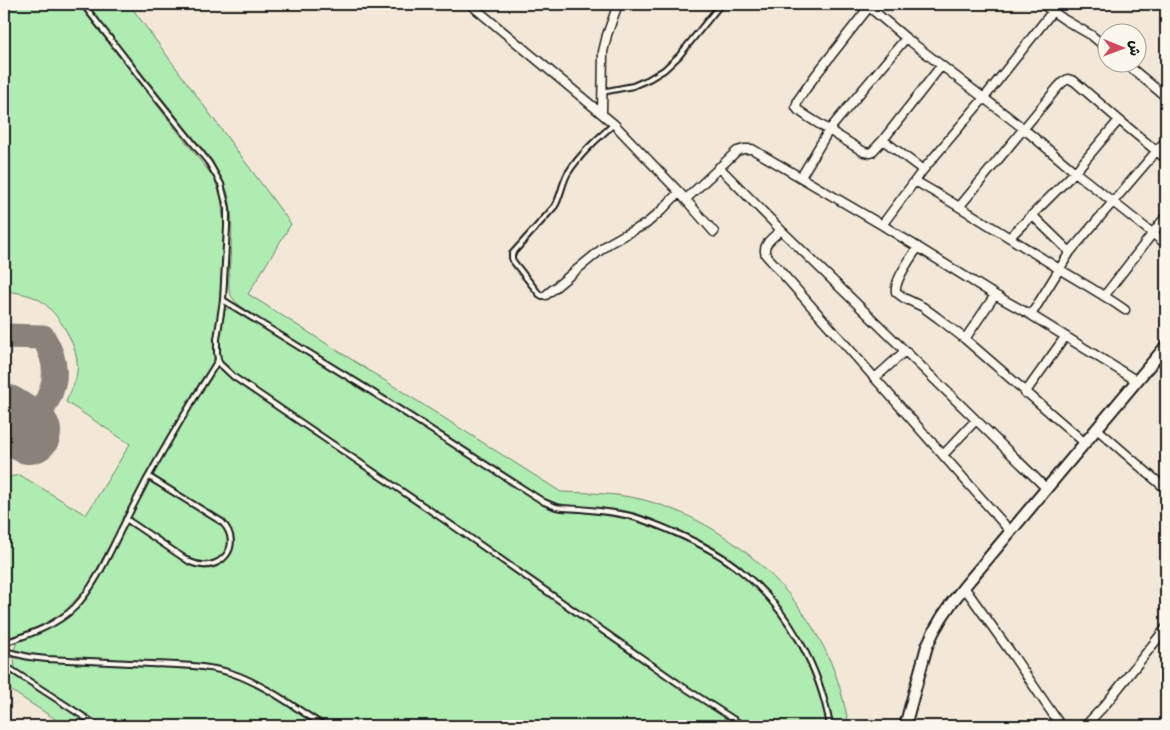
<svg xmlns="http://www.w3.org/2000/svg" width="1170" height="730" viewBox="0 0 1170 730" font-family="'Architects Daughter','Playpen Sans Arabic',sans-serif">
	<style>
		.green { fill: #afecb2; stroke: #668467 }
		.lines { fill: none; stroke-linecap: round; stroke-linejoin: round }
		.taxiway { stroke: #88827a; stroke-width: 25 }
		.runway { stroke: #88827a; stroke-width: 64 }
		.service-casing { stroke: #1c1c1c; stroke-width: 8 }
		.minor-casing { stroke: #1c1c1c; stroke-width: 11 }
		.tertiary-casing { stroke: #1c1c1c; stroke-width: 14 }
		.service { stroke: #fbf7ec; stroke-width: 4 }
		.minor { stroke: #fbf7ec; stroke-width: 8 }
		.tertiary { stroke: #fbf7ec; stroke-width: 10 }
	</style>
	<rect width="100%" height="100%" fill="#f3e8d7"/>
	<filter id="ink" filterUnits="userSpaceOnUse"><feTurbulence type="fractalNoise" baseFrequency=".02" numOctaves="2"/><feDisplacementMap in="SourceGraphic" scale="10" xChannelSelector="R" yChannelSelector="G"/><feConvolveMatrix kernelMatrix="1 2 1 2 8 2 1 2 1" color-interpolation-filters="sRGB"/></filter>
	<g filter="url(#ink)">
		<path class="green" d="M4 4H78L214 178 221 197 224 227 220 299 215 343 214 362 166 441 88 586 65 611 49 621 40 627 26 632 4 639V478L20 475 86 515 130 444 66 402C70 392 76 383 77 372 81 349 58 311 38 299 28 294 15 292 4 291Z
			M86 4H129L291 224 248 294 561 492C588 493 614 493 640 499 720 518 793 581 827 654 838 677 844 701 849 726H833C823 657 775 584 715 548 703 541 690 536 677 530 663 524 649 517 635 513 605 505 574 511 545 500L255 316C245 309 231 302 229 289 228 258 237 221 227 191 223 180 217 169 211 159Z
			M228 308 235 309 504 479 509 485 550 507 560 510C585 513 611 515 635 521 650 526 664 531 678 538 703 549 728 562 749 581 760 591 770 603 779 616 803 649 819 685 827 726H748L706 699 403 489 236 375C231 371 225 367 221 361 214 349 222 324 225 310Z
			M217 365 232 379 458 532 640 661 740 726H328L265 686 231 671 199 664 175 662 48 657 21 653 14 651 17 641C35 636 51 630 66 619 95 598 112 554 128 523 141 531 154 540 167 549 177 556 190 568 204 569 216 570 227 562 232 552 237 540 233 529 224 520L152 476 170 443Z
			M149 480 222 524C238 544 222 566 198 563L130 519Z
			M14 657C55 663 95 664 136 665 169 666 202 666 234 676 265 687 292 709 319 726H105L15 669Z
			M4 669 92 726H66L4 686Z"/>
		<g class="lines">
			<path class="taxiway" d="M4 336 43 337C67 376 49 398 29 432"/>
			<path class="runway" d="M4 416 29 432"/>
			<g class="service-casing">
				<path id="service" d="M83 4 143 81 209 163 221 184 227 208V227L223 300 217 339V352L218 360 220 364 234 377 459 530 682 686 744 726
					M602 92 633 86 649 79 664 70 679 56 721 4
					M546 295 542 296 539 294 513 261 512 258V254L555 206C561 196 562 183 568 173 580 154 598 138 614 124
					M223 300 366 388 544 502 556 507 562 508C583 509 606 511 626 515 643 519 660 526 676 533 699 543 722 555 741 571 788 609 820 667 830 726
					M126 519 190 562C219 575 245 546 222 522L149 477
					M4 643C28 635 56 626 75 607 94 587 106 560 118 536 127 517 137 499 146 481 161 454 176 428 192 402 200 388 210 374 218 360
					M4 651 29 657 47 659C82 661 116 662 151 664 178 665 205 665 231 673 264 684 294 707 324 726
					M4 665 98 726"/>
			</g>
			<g class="minor-casing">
				<path id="minor" d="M470 4 614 124 679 192 714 232
					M1042 4 1065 20 1091 35 1108 49
					M1124 62 1166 97
					M941 66 883 140 871 153 864 152 808 117 798 110 796 107 798 100 815 76 869 7 906 38 1024 129 1075 172 1166 244
					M602 113 603 52 607 35 618 4
					M883 140 923 170
					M719 167 781 230 1047 489
					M801 177 829 130 906 38
					M915 181C963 208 1010 238 1056 267 1080 282 1103 294 1125 310
					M686 199 737 151 744 149H752L882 225 995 295 1031 315 1137 381
					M960 206 1058 87 1063 82 1068 79 1074 81 1119 120 1166 159
					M1032 215 1070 252
					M882 225 923 170 984 98 1052 12
					M781 230C774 237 761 244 766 255L1011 532
					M1010 237 1075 172 1119 120
					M918 247C911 258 894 280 896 292L904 298 923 307 938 318 965 339 1085 443
					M546 295 608 244 624 235 646 224 662 210 679 192
					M1105 295 1166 216
					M1031 315 1070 252 1166 140
					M965 339 995 295
					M875 378 905 351
					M1025 393 1065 337
					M1097 429 1166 489
					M943 455 976 420
					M964 587 1014 657 1061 726
					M1085 726 1105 705 1166 628"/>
			</g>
			<g class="tertiary-casing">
				<path id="tertiary" d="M905 726 927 646C936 624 949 605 964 587L1166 346"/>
			</g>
			<use href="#service" class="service"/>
			<use href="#minor" class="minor"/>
			<use href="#tertiary" class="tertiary"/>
		</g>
	</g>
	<rect width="1170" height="730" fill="none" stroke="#fbf7ec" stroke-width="20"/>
	<rect x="10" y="10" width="1150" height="710" fill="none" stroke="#1c1c1c" stroke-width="2" filter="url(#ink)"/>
	<g transform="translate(1122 48) rotate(91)"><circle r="24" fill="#fbf7ec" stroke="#a29f99"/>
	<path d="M0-4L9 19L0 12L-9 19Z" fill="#d1495b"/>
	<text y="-8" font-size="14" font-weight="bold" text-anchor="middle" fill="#1c1c1c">ش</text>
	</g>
</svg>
